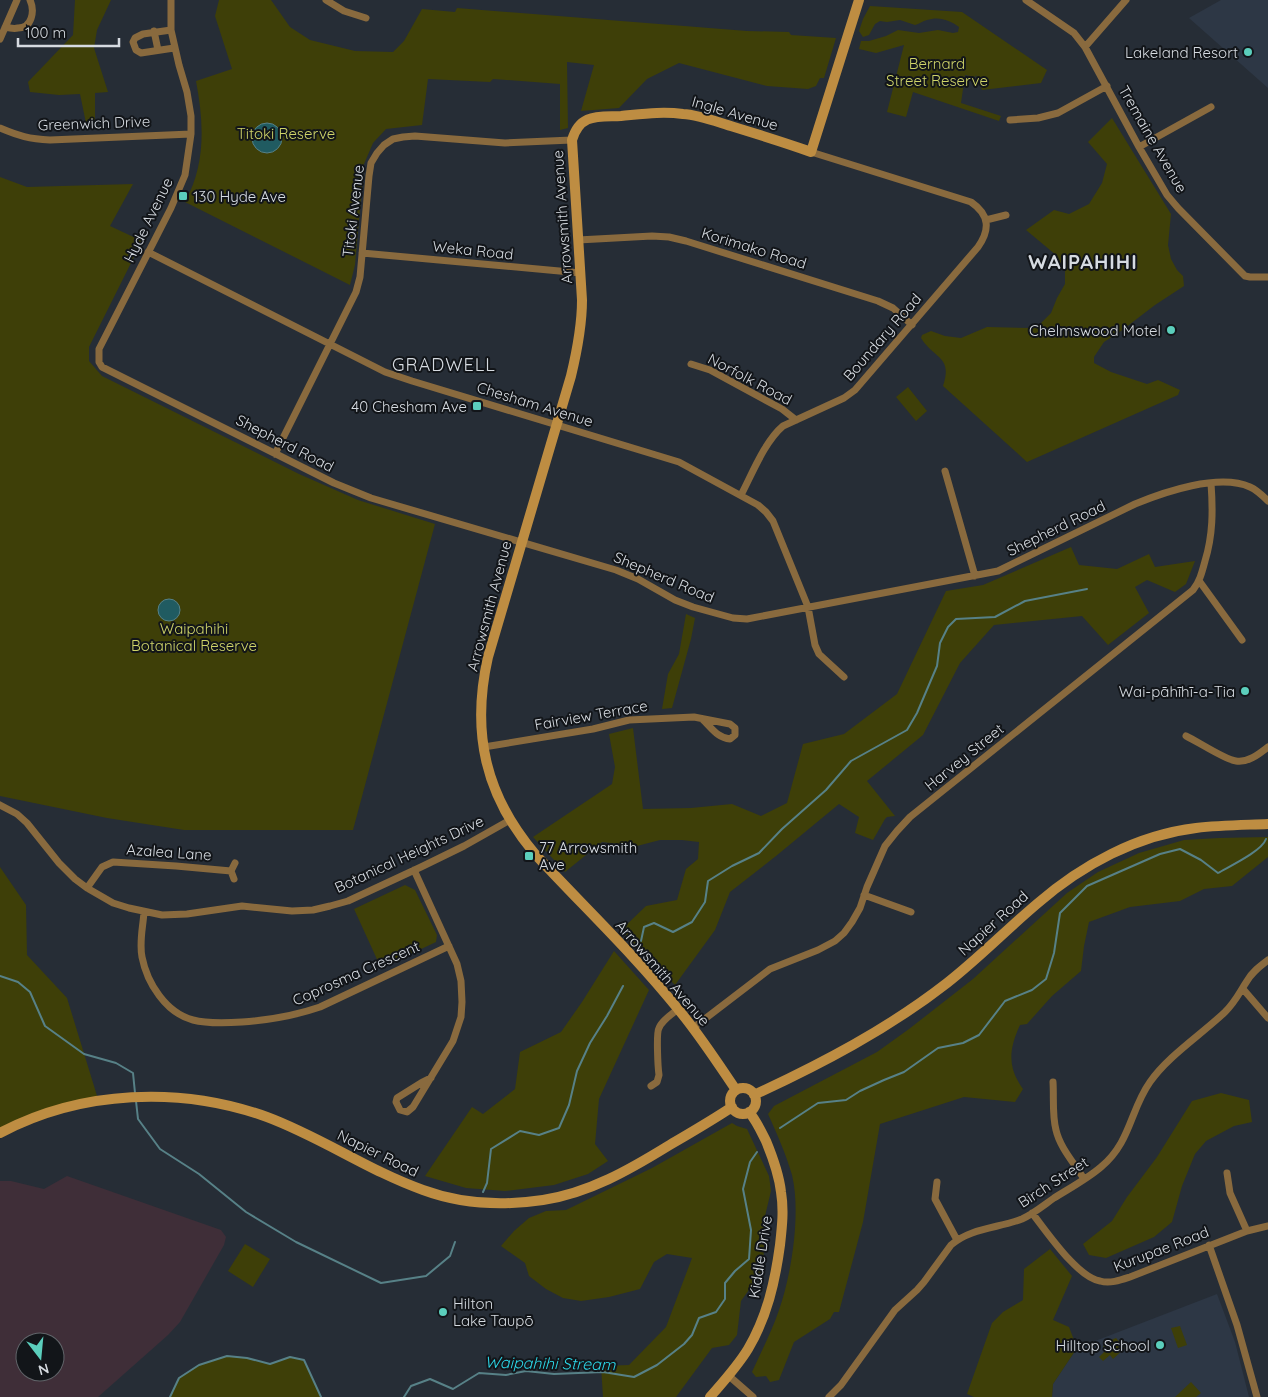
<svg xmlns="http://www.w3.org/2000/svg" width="1268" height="1397" viewBox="0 0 1268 1397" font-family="Quicksand,sans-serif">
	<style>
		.built { fill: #2d3745 }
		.industrial { fill: #3f2e38; fill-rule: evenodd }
		.green { fill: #3e3f08 }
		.water { fill: #205b61; stroke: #578187 }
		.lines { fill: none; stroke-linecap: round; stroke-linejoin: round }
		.stream { stroke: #578187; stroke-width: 2 }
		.street { stroke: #896a3e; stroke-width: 7 }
		.secondary { stroke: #be8d42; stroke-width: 10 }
		.poi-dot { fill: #5bcebc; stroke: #121519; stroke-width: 2 }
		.labels { text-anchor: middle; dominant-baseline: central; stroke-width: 4; stroke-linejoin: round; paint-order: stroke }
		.poi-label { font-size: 15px; fill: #d6dbe1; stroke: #121519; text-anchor: end }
		.park-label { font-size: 15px; fill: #cfd469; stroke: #121519 }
		.street-label { font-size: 15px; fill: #d6dbe1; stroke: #121519 }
		.water-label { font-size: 16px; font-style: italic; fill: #2cd7e8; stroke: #121519 }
		.quarter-label { font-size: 18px; letter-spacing: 1px; fill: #d6dbe1; stroke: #121519 }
		.district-label { font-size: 20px; font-weight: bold; letter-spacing: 1px; fill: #d6dbe1; stroke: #121519 }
	</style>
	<rect width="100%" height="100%" fill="#262d36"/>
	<path class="built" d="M1221 0H1268V88L1189 18Z
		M1217 1294 1235 1342 1249 1397H1052L1053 1384 1077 1348Z"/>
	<path class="industrial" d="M67 1176 221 1230 226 1237 224 1245 180 1322 168 1335 98 1397H0V1181H11L44 1189ZM25 1342H55V1372H25Z"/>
	<path class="green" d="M75 0H111L97 30 94 48 108 92 95 93V127L87 128 80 94 59 95 30 92 28 82 73 35Z
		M219 0H271L290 27 310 40 355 51 393 52 404 41 422 9 455 12 457 8 747 31 789 32 791 35 836 38 824 78H820L816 86 808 89 767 86 679 63 647 79 619 108 581 111 594 65 567 62 568 128 560 130V84L493 79 490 82 428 79 422 125 386 129 373 143 364 164 355 265 350 285 185 202C206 164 204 123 196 81L232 69 215 16Z
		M870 6 962 12 1047 70 1041 83 982 90 976 75 975 77 965 75 961 103 1001 116 999 121 913 92 906 117 887 112 904 45 876 53 859 49 861 41H869L886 36 898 30 919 33 938 30 953 33 958 32 959 27C950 20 939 16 927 20 923 21 919 24 915 25L900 20 887 22 880 21 875 24 869 35 863 37 859 31 863 19Z
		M1112 118 1171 214 1168 245 1171 259 1177 270 1183 276 1184 286 1155 305 1121 331 1104 342 1094 357V363L1111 372 1147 384 1158 380 1180 390 1178 395 1027 462 943 386C953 356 934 359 921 338L922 335 931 331 945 336 961 338 987 327 1032 328 1040 324 1051 313 1057 298 1065 284V271L1056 255 1026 230 1054 210 1069 214 1089 204 1102 183 1107 164 1088 142Z
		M0 177 27 187 133 184 110 226 142 241 89 347V361L102 376 299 474 358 500 435 524 353 830H184L107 818 0 796Z
		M908 387 927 411 916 421 896 397Z
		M1071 547 1079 565 1117 569 1149 554 1155 567 1195 561 1186 584 1175 592 1147 580 1135 587 1149 613 1108 645 1082 616 994 625 960 663 923 735 867 781 895 816 887 817 885 819 873 840 855 833 859 817 839 804 776 856 730 892 715 930 675 985 621 930 646 906 677 900 686 869 698 859 699 842 682 840H660L637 846 602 842 565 872 533 837 612 784 615 767 609 734 633 728 643 809 691 808 732 804 761 816 787 803 803 744 844 734 897 694 946 591 983 585Z
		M686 614 695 618 691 639 672 708 662 709 668 674 679 654Z
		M1268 837V857L1232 886 1204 889 1180 901 1130 907 1089 922 1084 946 1081 971 1052 996 1027 1024 1020 1025C1009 1049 1007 1067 1023 1089L1015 1102 964 1097 880 1124 863 1222 839 1312H834L830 1319 794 1342 779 1380 770 1382 766 1376 756 1377 752 1372C761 1352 772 1331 779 1310 792 1273 801 1212 792 1175 786 1154 777 1134 768 1114L774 1106 877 1052 909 1029 973 979 1067 893 1098 872 1139 853 1184 840 1219 838Z
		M0 867 26 905 27 955 67 998 98 1099 0 1134Z
		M405 885 415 890 437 935 436 942 381 968 354 909Z
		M614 951 649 990 599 1099 595 1144 608 1161 588 1174 554 1185 505 1191 466 1188 425 1176 472 1107 483 1114 515 1089 520 1052 561 1032 582 1002Z
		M1221 1093 1249 1100 1252 1122 1234 1126 1206 1141 1195 1154 1182 1186 1172 1222 1154 1237 1106 1258 1089 1255 1083 1244 1112 1221 1127 1197 1157 1157 1192 1101Z
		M732 1123 737 1126 747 1129 769 1176 771 1191 765 1216 763 1270 741 1301 737 1335 729 1345 712 1348 676 1397H603L601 1366 629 1365 666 1327 692 1258 667 1254 654 1262 640 1289 609 1297 581 1301 563 1298 546 1289 529 1276 525 1263 501 1246 514 1231 529 1218 546 1211 566 1210 652 1168Z
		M245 1244 270 1259 253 1287 228 1271Z
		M1050 1249 1072 1276 1053 1320 1069 1327 1077 1348 1053 1384 1052 1397H974L967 1394 992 1323 1003 1312 1023 1300 1024 1269Z
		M1180 1326 1187 1345 1178 1348 1171 1328Z
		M1116 1338 1125 1348 1113 1359 1110 1355 1103 1361 1099 1357 1106 1350 1103 1346 1109 1341Z
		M227 1356 247 1358 270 1364 290 1357 304 1360 321 1397H170L179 1378 199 1365Z
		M1191 1382 1201 1393 1196 1397H1175Z"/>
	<path class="water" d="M252 138a15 15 0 1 1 30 0a15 15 0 1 1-30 0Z
		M158 610a11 11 0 1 1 22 0a11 11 0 1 1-22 0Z"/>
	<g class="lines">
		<path class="stream" d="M641 941 644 927 654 923 673 932 692 922 705 902 708 881 732 866 759 853 782 829 826 790 851 761 907 730 917 713 937 666 940 643 948 627 956 619 995 617 1025 601 1087 589
			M0 976 18 982 30 992 45 1026 84 1054 116 1063 133 1073 135 1093
			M136 1101 138 1119 160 1149 199 1174 246 1212 296 1242 381 1283 426 1276 450 1256 455 1242
			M780 1128 818 1103 846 1100 860 1091 884 1080 904 1072 938 1048 963 1043 979 1035 1005 1001 1032 990 1046 979 1054 953 1060 913 1087 886 1160 854 1180 849 1201 860 1218 873C1230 866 1262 851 1266 839
			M483 1192 487 1183 491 1149 520 1131 539 1135 559 1128 569 1105 577 1071 590 1043 607 1016 623 986
			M170 1397 179 1378 199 1365 227 1356 247 1358 270 1364 290 1357 304 1360 321 1397
			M404 1397 411 1386 430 1379 453 1389 479 1373 506 1375 526 1371 554 1374 603 1372 634 1377 657 1365 684 1344 692 1335 699 1318 716 1312 725 1299V1283L735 1271 749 1259 751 1230 743 1189 750 1162 757 1152"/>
		<path class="street" d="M171 0V30L179 65 187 92 191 116V134L185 175 171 208 99 349V362L102 367 334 483 371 498 616 570 638 579 675 600 693 607 733 618 747 619 998 571 1135 504C1164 492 1219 473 1250 487 1257 490 1263 496 1268 501
			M326 0 344 11 366 18
			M1026 0 1074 33 1085 47 1139 147 1167 195 1178 208 1245 276 1250 277H1268
			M5 27C9 28 14 29 18 28 32 28 35 11 30 0
			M171 30 143 34 135 38 133 42 136 50 141 53 174 48
			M154 31 158 50
			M0 39 17 0
			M1085 47 1126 0
			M1010 120 1038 118 1058 113 1107 86
			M0 128C19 136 29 139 50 140L191 134
			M1139 147 1211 107
			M986 220 1006 215
			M578 240 652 236 669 237 686 241 878 301 893 308 912 325
			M148 252 385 372 412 381 679 462 758 505 766 512 773 521 806 602 808 607 815 645 819 654 844 677
			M362 253 581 273
			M691 364 710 370 782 409 796 420
			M275 454 356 292 360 277 369 176 371 163 377 153 384 145 393 139 403 137 415 136 505 143 572 140
			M945 471 975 576
			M741 495C752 474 765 441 783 426L844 398 855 390 978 247C990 230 990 215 971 202L811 152
			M1200 582 1242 640
			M1186 736C1197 741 1225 760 1236 761 1248 763 1259 754 1268 747
			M484 747 593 729 629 720 694 717 730 724 735 728V735L730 739C717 738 711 727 702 719
			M0 805 17 814 27 823 59 863 75 879 87 888 113 903 129 908 162 915 187 914 242 906 292 911 313 910 330 906 348 901 421 867 464 846 510 820
			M414 870 457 964 461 981 462 1002 461 1017 453 1041 413 1107 407 1112 400 1110 396 1102 397 1098 421 1083 431 1078
			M231 871 235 863
			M87 888 102 867 113 862 176 866 231 871 234 879
			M864 895 911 912
			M144 912C143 927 139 942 142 957 147 983 166 1013 193 1020 208 1024 226 1023 242 1022 270 1020 294 1016 320 1007L449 946
			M1243 989 1268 1018
			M693 1028 770 969 818 950 835 941 844 933 852 922 860 908 867 887 885 846 897 831 910 817 1193 590C1200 581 1202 572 1205 561 1213 535 1213 510 1211 483
			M1053 1082C1054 1098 1052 1115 1056 1130 1060 1148 1075 1164 1084 1179
			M651 1086 657 1082 659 1075C658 1068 656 1033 659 1028 662 1020 672 1014 678 1009
			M1227 1173 1230 1193 1247 1231
			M937 1182 935 1199 957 1240
			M1032 1213C1047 1232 1077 1277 1100 1281 1110 1284 1121 1280 1130 1277L1247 1231 1268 1226
			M1209 1245 1237 1325 1257 1397
			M729 1376 753 1397
			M829 1397 841 1385 895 1310 917 1290 924 1282 951 1245C970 1228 999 1228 1022 1219 1033 1214 1044 1205 1054 1198 1070 1188 1087 1179 1101 1167 1131 1142 1130 1110 1150 1082 1168 1056 1202 1034 1225 1012 1236 1001 1239 993 1247 981 1252 972 1260 966 1268 960"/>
		<path class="secondary" d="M730 1101a13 13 0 1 1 26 0a13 13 0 1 1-26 0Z
			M736 1090C717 1062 699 1034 678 1009 634 954 582 905 535 854 485 795 471 732 488 657L571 376C577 351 582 326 582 300L572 140C580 113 598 117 621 116 642 114 662 111 683 114 700 115 717 122 734 127 760 135 786 143 811 152L859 0
			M754 1095C821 1064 888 1029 947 983 979 958 1007 929 1038 903 1082 865 1137 835 1196 828 1220 825 1244 825 1268 824
			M0 1133C81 1090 181 1086 267 1117 321 1137 369 1171 423 1190 461 1204 503 1206 543 1200 589 1193 629 1170 668 1146 690 1133 711 1121 732 1107
			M710 1397C723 1382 737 1367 748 1349 767 1317 775 1282 780 1245 782 1227 784 1210 781 1192 779 1174 773 1158 766 1141 761 1131 756 1120 749 1112"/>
	</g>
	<g class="poi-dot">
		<circle cx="1248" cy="52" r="5"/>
		<rect x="178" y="191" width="10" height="10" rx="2.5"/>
		<circle cx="1171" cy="330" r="5"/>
		<rect x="472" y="401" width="10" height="10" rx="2.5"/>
		<circle cx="1245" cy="691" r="5"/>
		<rect x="524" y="851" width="10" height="10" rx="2.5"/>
		<circle cx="443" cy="1312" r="5"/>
		<circle cx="1160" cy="1345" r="5"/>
	</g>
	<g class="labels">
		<g class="poi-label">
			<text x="1238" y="52">Lakeland Resort</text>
			<text x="193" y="196" text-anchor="start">130 Hyde Ave</text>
			<text x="1161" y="330">Chelmswood Motel</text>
			<text x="467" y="406">40 Chesham Ave</text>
			<text x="1235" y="691">Wai-pāhīhī-a-Tia</text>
			<text x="539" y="847" text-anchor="start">77 Arrowsmith<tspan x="539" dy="17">Ave</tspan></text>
			<text x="453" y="1303" text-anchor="start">Hilton<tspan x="453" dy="17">Lake Taupō</tspan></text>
			<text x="1150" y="1345">Hilltop School</text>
		</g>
		<g class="park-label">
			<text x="937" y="63">Bernard<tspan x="937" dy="17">Street Reserve</tspan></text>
			<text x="286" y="133">Titoki Reserve</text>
			<text x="194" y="628">Waipahihi<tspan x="194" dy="17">Botanical Reserve</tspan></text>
		</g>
		<g class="street-label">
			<text transform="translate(735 113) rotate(16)">Ingle Avenue</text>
			<text transform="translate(94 123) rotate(-2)">Greenwich Drive</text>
			<text transform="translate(1153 139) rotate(60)">Tremaine Avenue</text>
			<text transform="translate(353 211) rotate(-83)">Titoki Avenue</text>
			<text transform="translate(562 217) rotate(-94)">Arrowsmith Avenue</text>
			<text transform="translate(148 220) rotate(-64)">Hyde Avenue</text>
			<text transform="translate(754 248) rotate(17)">Korimako Road</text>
			<text transform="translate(473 250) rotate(6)">Weka Road</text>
			<text transform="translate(882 337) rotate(-49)">Boundary Road</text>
			<text transform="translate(750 379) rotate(28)">Norfolk Road</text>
			<text transform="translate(535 404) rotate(17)">Chesham Avenue</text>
			<text transform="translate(285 443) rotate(27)">Shepherd Road</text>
			<text transform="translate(1056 528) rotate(-26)">Shepherd Road</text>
			<text transform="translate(664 577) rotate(23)">Shepherd Road</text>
			<text transform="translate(489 606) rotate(-75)">Arrowsmith Avenue</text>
			<text transform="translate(591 715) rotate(-10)">Fairview Terrace</text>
			<text transform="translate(964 757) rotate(-39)">Harvey Street</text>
			<text transform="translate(169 852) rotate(4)">Azalea Lane</text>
			<text transform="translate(409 854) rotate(-25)">Botanical Heights Drive</text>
			<text transform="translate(993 923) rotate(-42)">Napier Road</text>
			<text transform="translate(356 973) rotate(-24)">Coprosma Crescent</text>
			<text transform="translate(663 973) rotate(49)">Arrowsmith Avenue</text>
			<text transform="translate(378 1153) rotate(26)">Napier Road</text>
			<text transform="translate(1053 1182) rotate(-33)">Birch Street</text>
			<text transform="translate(1161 1249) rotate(-21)">Kurupae Road</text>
			<text transform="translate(760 1257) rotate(-81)">Kiddle Drive</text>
		</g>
		<g class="water-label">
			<text transform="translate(550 1363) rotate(1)">Waipahihi Stream</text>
		</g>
		<g class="quarter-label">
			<text x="444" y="364">GRADWELL</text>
		</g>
		<g class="district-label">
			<text x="1083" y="261">WAIPAHIHI</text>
		</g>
	</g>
	<g transform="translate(40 1357) rotate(164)"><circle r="24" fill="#121519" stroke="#606469"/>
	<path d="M0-4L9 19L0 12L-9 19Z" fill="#5bcebc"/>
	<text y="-8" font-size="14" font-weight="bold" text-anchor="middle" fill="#d6dbe1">N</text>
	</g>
	<path d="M18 38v8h101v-8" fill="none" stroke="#d6dbe1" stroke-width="2.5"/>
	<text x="25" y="38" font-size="15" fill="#d6dbe1" stroke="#121519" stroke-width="4" paint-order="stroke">100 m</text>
</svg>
